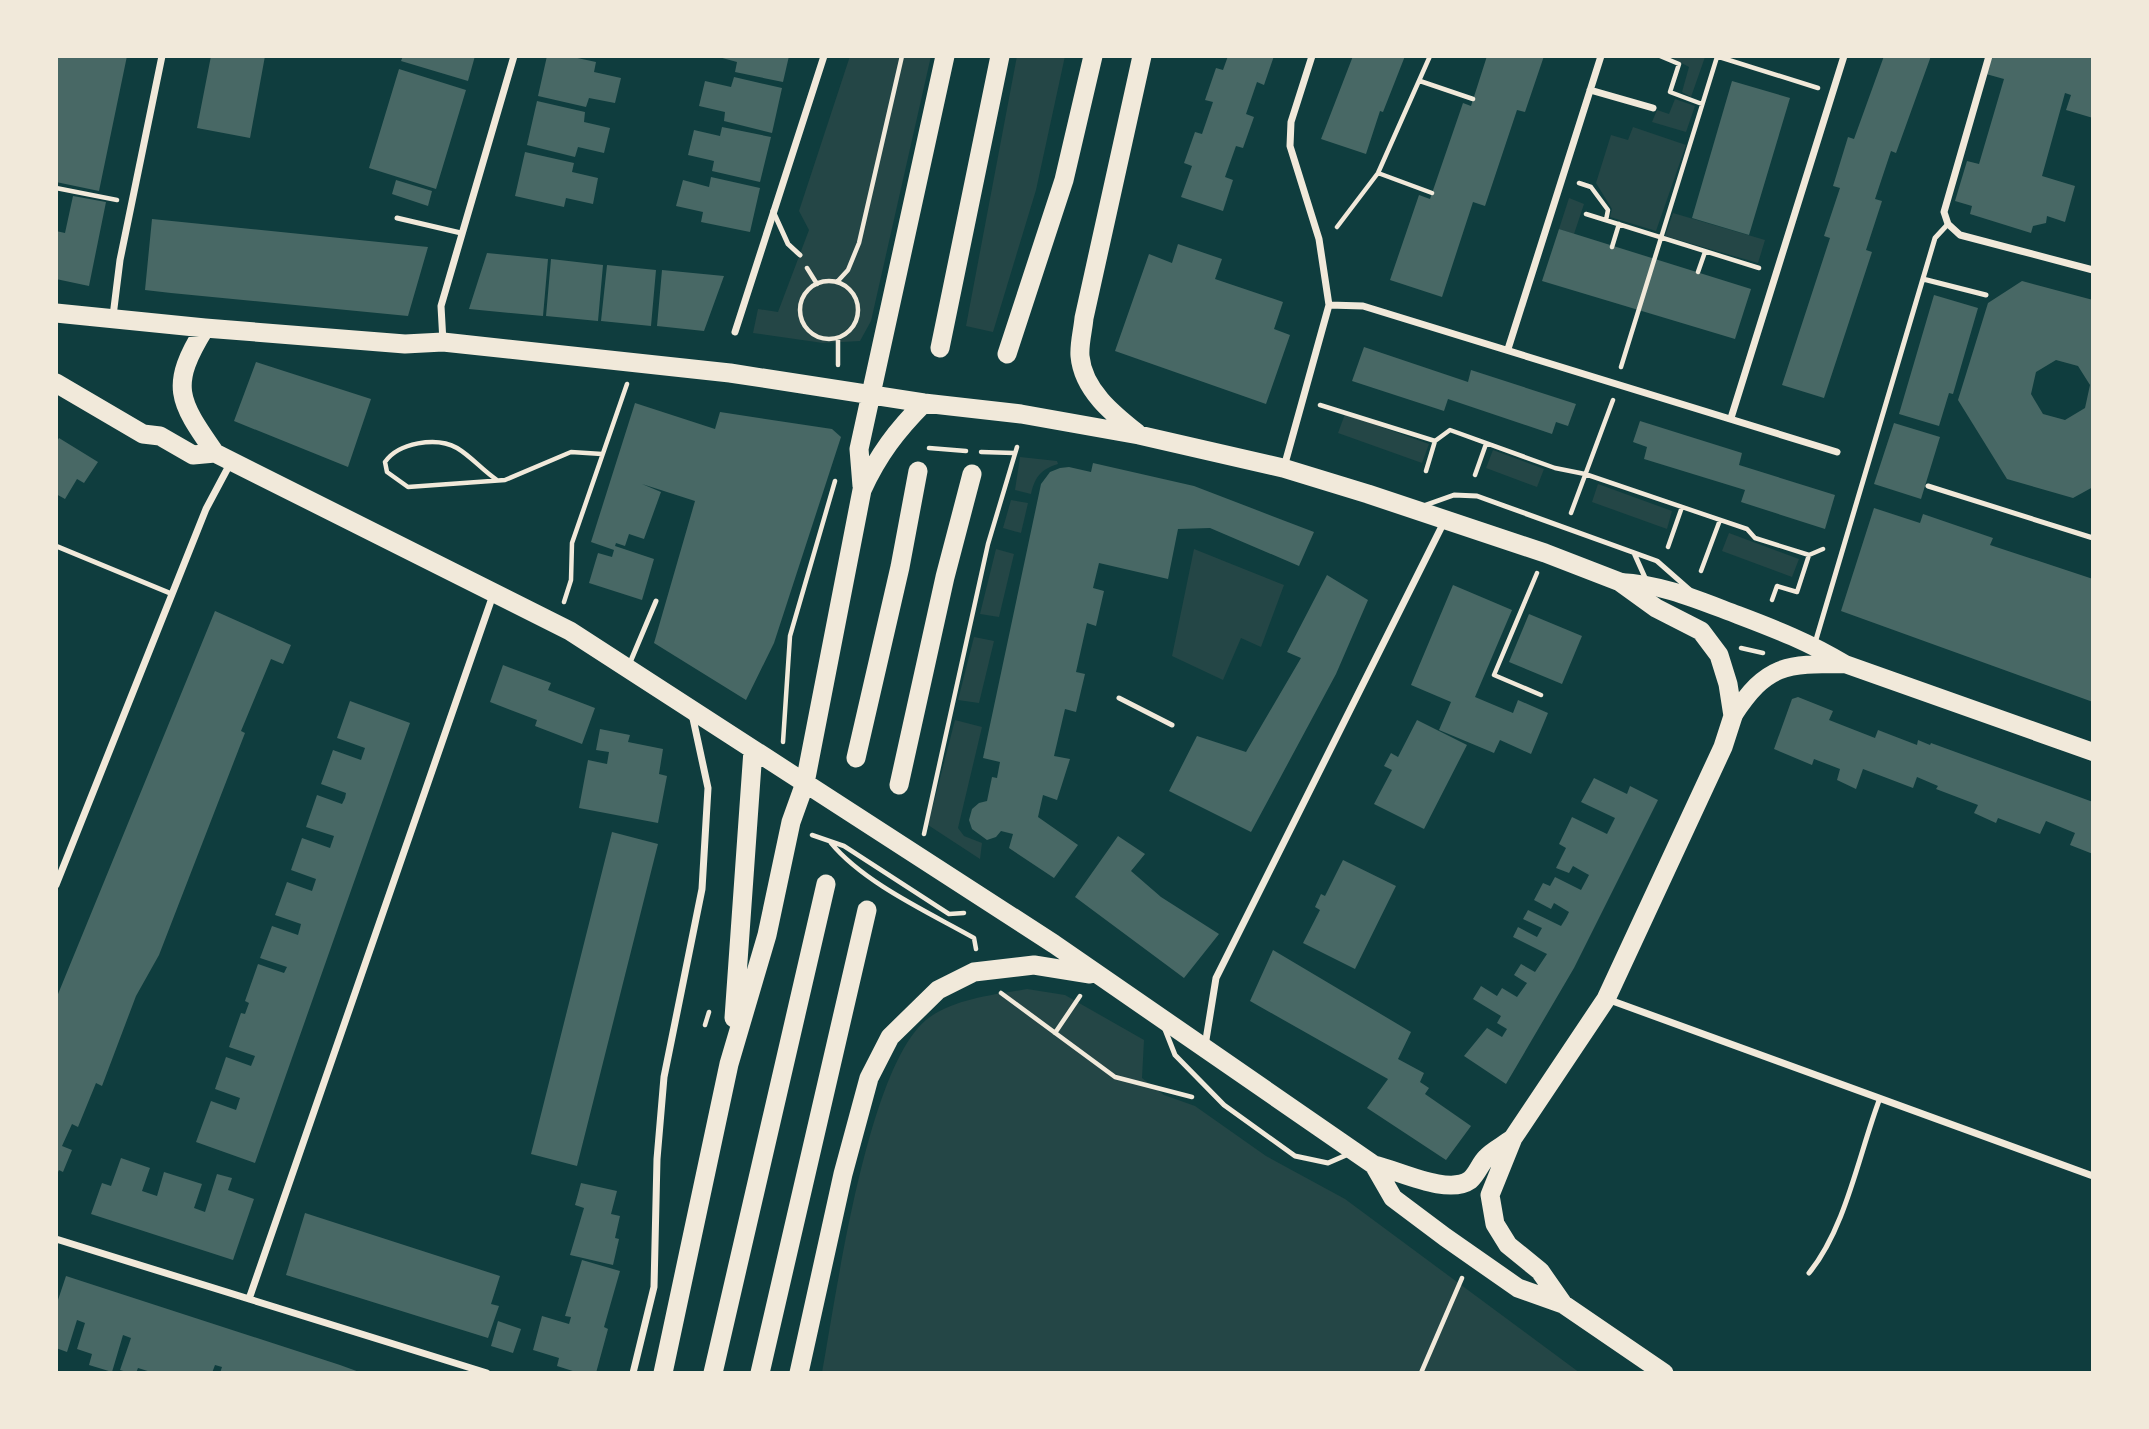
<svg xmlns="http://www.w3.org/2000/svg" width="2149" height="1429" viewBox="0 0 2149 1429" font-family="'Archivo Narrow',sans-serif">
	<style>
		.green { fill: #244646 }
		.building { fill: #486865; fill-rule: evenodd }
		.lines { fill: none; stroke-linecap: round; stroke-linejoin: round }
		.path { stroke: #f1e9da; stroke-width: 4.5 }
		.service { stroke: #f1e9da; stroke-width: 5 }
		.minor { stroke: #f1e9da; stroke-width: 7 }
		.primary { stroke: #f1e9da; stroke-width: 18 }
		.trunk { stroke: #f1e9da; stroke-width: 19 }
	</style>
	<rect width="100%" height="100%" fill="#0f3d3e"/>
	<path class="green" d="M850 56H931L871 321 860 341 823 343 753 333 758 309 778 312 809 230 799 211Z
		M1017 56H1065L1036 190 993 332 966 326Z
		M1675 56 1705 57 1691 97 1682 92 1689 67 1674 59Z
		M1675 99 1695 106 1686 132 1652 122 1657 110 1669 114Z
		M1633 127 1686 145 1656 231 1610 217 1612 209 1596 183 1611 135 1628 140Z
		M1569 198 1584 204 1574 234 1559 229Z
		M1673 213 1765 240 1758 263 1665 236Z
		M1345 414 1429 444 1422 463 1338 433Z
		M1493 450 1544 469 1537 487 1486 468Z
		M1020 457 1057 461 1058 464C1041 469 1035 477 1031 494L1015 490Z
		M1598 484 1672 511 1667 529 1592 502Z
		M1011 500 1028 503 1021 533 1003 528Z
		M1729 533 1799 559 1792 577 1722 551Z
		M996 549 1014 554 999 617 980 614Z
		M1194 549 1284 585 1261 647 1241 638 1223 680 1172 656Z
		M974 637 994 641 979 703 958 700Z
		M955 720 982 727 958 828 964 836 982 843 980 859 928 825Z
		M1027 989 1065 995 1144 1040 1142 1078 1164 1095 1195 1106 1266 1156 1345 1199 1580 1373H822C836 1297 868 1059 930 1017 958 998 994 995 1027 989Z"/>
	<path class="building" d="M56 56H127L99 191 56 182Z
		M211 56H265L250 138 197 128Z
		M403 56H475L468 81 401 61Z
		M547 56H568L596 62 594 72 621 78 615 103 589 98 586 107 538 96Z
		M715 56H789L783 82 735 72 737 62Z
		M1228 56H1274L1264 85 1257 82 1246 114 1254 117 1243 148 1236 146 1225 177 1233 180 1223 211 1181 197 1192 166 1184 163 1195 132 1202 134 1213 102 1205 100 1216 68 1223 70Z
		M1353 56H1405L1383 112 1380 111 1366 154 1321 139Z
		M1487 56H1544L1525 112 1517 110 1485 206 1473 202 1442 297 1390 280 1419 195 1430 199 1463 103 1471 106Z
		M1884 56H1931L1896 153 1891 151 1875 199 1882 201 1866 250 1872 252 1824 398 1782 385 1830 238 1824 236 1840 188 1833 186 1848 137 1854 139Z
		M1991 56H2093V118L2066 110 2071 95 2065 93 2042 176 2075 186 2065 222 2047 216 2046 223 2033 226 2031 233 1970 214 1972 206 1955 201 1967 161 1979 164 2004 79 1986 74Z
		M399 69 466 90 436 189 369 168Z
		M734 77 782 88 772 133 724 121 725 112 699 106 705 81 731 87Z
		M1732 81 1790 98 1749 235 1692 218Z
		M537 101 585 112 584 122 610 128 604 153 578 147 575 157 527 145Z
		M722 127 771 137 760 182 712 171 714 161 688 155 694 130 720 136Z
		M525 152 574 163 572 172 598 178 593 204 566 198 564 207 515 196Z
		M711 177 760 188 750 232 701 222 703 212 676 206 683 180 709 187Z
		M396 180 432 191 428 206 392 194Z
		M73 196 106 202 89 286 56 279V231L65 233Z
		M152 219 231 227 428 247 408 316 171 293 145 290Z
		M1559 229 1751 289 1735 339 1542 281Z
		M1178 244 1222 259 1215 279 1283 302 1274 329 1290 335 1266 404 1115 351 1149 254 1172 263Z
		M487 253 548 259 543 316 469 309Z
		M551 259 603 265 598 321 546 316Z
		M607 265 656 270 651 326 601 321Z
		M662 270 724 276 704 331 657 326Z
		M2022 281 2093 300V487L2073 498 2007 479 1958 400 1988 303ZM2056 360 2078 366 2090 385 2085 408 2065 420 2043 414 2031 394 2036 372Z
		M1934 295 1978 308 1953 394 1949 393 1939 426 1899 414Z
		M1364 347 1468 382 1471 370 1576 404 1568 426 1556 422 1552 434 1448 399 1444 411 1352 381Z
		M256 362 371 399 348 467 234 421Z
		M635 403 715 429 720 412 832 429 841 437 774 643 746 700 654 643 695 501 642 484 661 492 644 539 629 534 625 546 616 543 615 546 654 559 642 600 589 583 598 553 612 557 614 550 591 542Z
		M1640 421 1742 453 1739 465 1835 495 1825 529 1741 502 1745 490 1644 459 1647 447 1633 442Z
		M1894 423 1940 437 1921 499 1874 484Z
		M59 438 98 462 84 483 77 479 65 499 56 494V443Z
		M1093 463 1194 486 1314 532 1299 566 1210 528 1178 529 1168 579 1099 563 1093 588 1104 591 1096 626 1087 623 1076 672 1085 674 1076 712 1065 709 1054 756 1070 759 1057 800 1043 795 1038 817 1078 845 1054 878 1009 848 1013 834 1001 831 996 837 987 840 972 829 969 820 972 809 979 803 987 801 992 777 997 778 1000 762 983 758 1041 484 1050 472 1060 468 1069 467 1091 472Z
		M1874 508 1920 523 1923 514 1993 538 1990 545 2093 579V702L1841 611Z
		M1327 575 1368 600 1336 674 1251 832 1169 791 1197 736 1246 752 1301 658 1287 652Z
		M1453 585 1512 610 1475 697 1513 713 1518 700 1548 713 1531 754 1500 740 1494 753 1439 730 1451 702 1411 685Z
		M215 611 291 645 283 664 271 659 241 731 245 733 159 955 136 996 102 1086 96 1083 78 1127 72 1124 62 1146 72 1150 63 1172 59 1170 56 1176V999Z
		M1529 614 1582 636 1562 684 1509 662Z
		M503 665 551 683 548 690 595 708 582 744 535 726 537 720 490 702Z
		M1798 697 1833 711 1829 720 1875 738 1878 730 1917 745 1918 740 1930 745 1931 743 2093 802V854L2070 845 2075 833 2046 821 2040 834 1998 818 1996 823 1974 813 1978 805 1936 789 1938 786 1917 777 1913 788 1863 769 1856 789 1837 780 1840 769 1814 759 1812 765 1774 749 1792 699Z
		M350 701 410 723 255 1163 196 1142 211 1101 236 1110 240 1098 215 1089 226 1057 251 1066 255 1056 229 1047 241 1013 245 1014 249 1003 245 1001 258 964 284 973 287 967 260 958 272 926 298 935 300 928 301 924 275 915 287 882 312 891 316 879 291 870 302 838 330 848 334 836 306 827 317 795 342 804 345 798 346 793 321 784 333 750 361 760 365 748 337 738Z
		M1417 720 1467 745 1424 829 1374 804 1392 770 1384 766 1391 753 1398 757Z
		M600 729 630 735 628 742 663 749 659 774 667 776 658 823 579 808 588 760 607 764 609 752 596 750Z
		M1594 778 1627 794 1630 786 1658 800 1574 968 1506 1084 1464 1056 1487 1028 1502 1037 1507 1029 1497 1023 1501 1016 1473 999 1481 986 1497 996 1502 988 1517 997 1527 983 1514 975 1521 964 1535 972 1547 954 1513 937 1518 927 1537 937 1542 928 1523 919 1528 910 1561 926 1566 918 1569 912 1554 903 1551 909 1534 900 1543 883 1550 886 1555 877 1581 890 1589 875 1573 866 1569 873 1556 868 1566 848 1559 844 1572 817 1607 834 1615 818 1581 802Z
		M612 832 658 844 577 1166 531 1154Z
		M1118 836 1145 854 1131 871 1161 897 1219 934 1184 978 1075 897Z
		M1343 860 1396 886 1355 969 1303 943 1320 910 1315 907 1321 894 1325 896Z
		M1273 950 1411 1032 1398 1059 1424 1073 1420 1082 1429 1088 1425 1094 1471 1126 1446 1160 1367 1108 1388 1079 1250 1001Z
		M121 1158 150 1168 142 1191 157 1196 164 1172 202 1184 194 1208 205 1212 217 1174 232 1178 228 1190 254 1199 233 1260 91 1214 102 1183 111 1186Z
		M581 1183 617 1191 611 1214 620 1216 615 1238 619 1239 613 1265 570 1255 584 1208 575 1205Z
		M305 1213 500 1276 491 1304 499 1306 488 1338 286 1275Z
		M582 1260 620 1271 604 1327 608 1329 596 1373H579L557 1366 559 1358 533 1350 542 1316 569 1324 571 1317 565 1316Z
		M66 1276 340 1365 362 1373H220L222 1367 215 1365 212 1373H154L138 1368 136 1373H130L120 1370 131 1338 123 1335 112 1372 89 1365 92 1354 77 1349 85 1323 77 1320 67 1352 56 1348V1306Z
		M498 1321 521 1329 513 1353 491 1346Z"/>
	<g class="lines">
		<path class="path" d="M1660 56 1679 64 1670 92 1702 104
			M1716 56 1818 88
			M1420 81 1473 99
			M1378 173 1432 193
			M1579 183 1591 187 1608 210 1606 220
			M56 188 117 200
			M1586 214 1759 268
			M1337 227 1378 173 1430 56
			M1612 247 1619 224
			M807 268 817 284
			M1698 272 1705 252
			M800 310a29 29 0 1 1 58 0a29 29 0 1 1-58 0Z
			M837 282 848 270 859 243 902 56
			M838 338V365
			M1621 367 1717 57
			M1320 405 1435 441 1450 430 1555 468 1585 474 1747 529 1755 538 1809 555 1823 549
			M929 448 966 451
			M981 452 1014 453
			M1426 471 1435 441
			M1475 475 1486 444
			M497 480C482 470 472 457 457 448 436 436 398 443 385 462L387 472 408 487 505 480 571 452 602 454
			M1571 513 1613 400
			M1668 547 1682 507
			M1701 571 1720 520
			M1537 573 1494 675 1541 695
			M1772 600 1777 586 1797 592 1809 555
			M564 602 571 580 572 543 627 384
			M1741 648 1763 653
			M783 742 790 636 835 481
			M924 834 988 544 1017 447
			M812 835 844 846 949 914 964 913
			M831 843C864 883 928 912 974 938L976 949
			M1001 993 1115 1077 1192 1097
			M705 1025 709 1012
			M1055 1033 1080 996
			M1421 1373 1462 1278"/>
		<path class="service" d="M773 211 788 244 800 255
			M397 218 461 233
			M1923 279 1986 295
			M1928 486 2093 538
			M1423 506 1454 495 1477 496 1657 561 1690 590
			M56 546 172 594
			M1634 553 1647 582
			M1815 643 1935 238 1948 224
			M629 665 656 601
			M1119 698 1172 725
			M1164 1027 1175 1055 1224 1105 1295 1156 1328 1163 1351 1153
			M1809 1273C1846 1228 1859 1153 1880 1098"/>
		<path class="minor" d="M1989 56 1944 212 1948 224 1960 235 2093 270
			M1590 90 1653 108
			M1329 305 1363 306 1837 452
			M113 316 120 260 162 56
			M735 332 824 56
			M443 342 441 306 514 56
			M1508 349 1601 56
			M1731 418 1844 56
			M1284 467 1329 305 1319 239 1290 146 1291 122 1312 56
			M56 885 206 509 231 462
			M1607 999 2093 1176
			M1205 1046 1216 978 1444 522
			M56 1239 487 1373
			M249 1299 493 595
			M633 1373 654 1287 657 1159 664 1077 702 889 708 788 692 714"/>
		<path class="primary" d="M1620 582C1662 584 1698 600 1738 615 1775 629 1811 643 1845 664L2093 752
			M1733 716C1767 664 1785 664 1845 664"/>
		<path class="trunk" d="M56 313 205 328 405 344 443 342 730 373 924 403 1021 414 1139 435 1283 468 1368 494 1545 553 1620 582 1656 608 1701 631 1719 655 1728 684 1733 716 1723 747 1606 999 1513 1138 1490 1195 1495 1224 1508 1245 1540 1271 1563 1304
			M205 328C169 386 178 400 215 453
			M940 348 1000 56
			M1007 354 1064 180 1093 56
			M56 383 143 434 160 436 193 455 215 453 570 631 1054 944 1374 1165 1393 1198 1445 1237 1518 1288 1563 1304 1664 1373
			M1137 433C1113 414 1083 390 1080 356 1079 344 1083 330 1084 318L1142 56
			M862 486 859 449 945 56
			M856 758 900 567 918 471
			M899 785 945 577 972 474
			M734 1018 753 750
			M1374 1165C1398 1170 1448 1196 1470 1180 1477 1174 1480 1164 1486 1158 1493 1150 1505 1145 1513 1138
			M663 1373 729 1064 767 935 791 822 805 783 862 490C878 455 897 430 924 403
			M713 1373 826 884
			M760 1373 867 910
			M799 1373 843 1174 869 1078 890 1037 938 990 974 972 1034 965 1090 974"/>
	</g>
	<rect width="2149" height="1429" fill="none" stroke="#f1e9da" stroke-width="116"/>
</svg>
